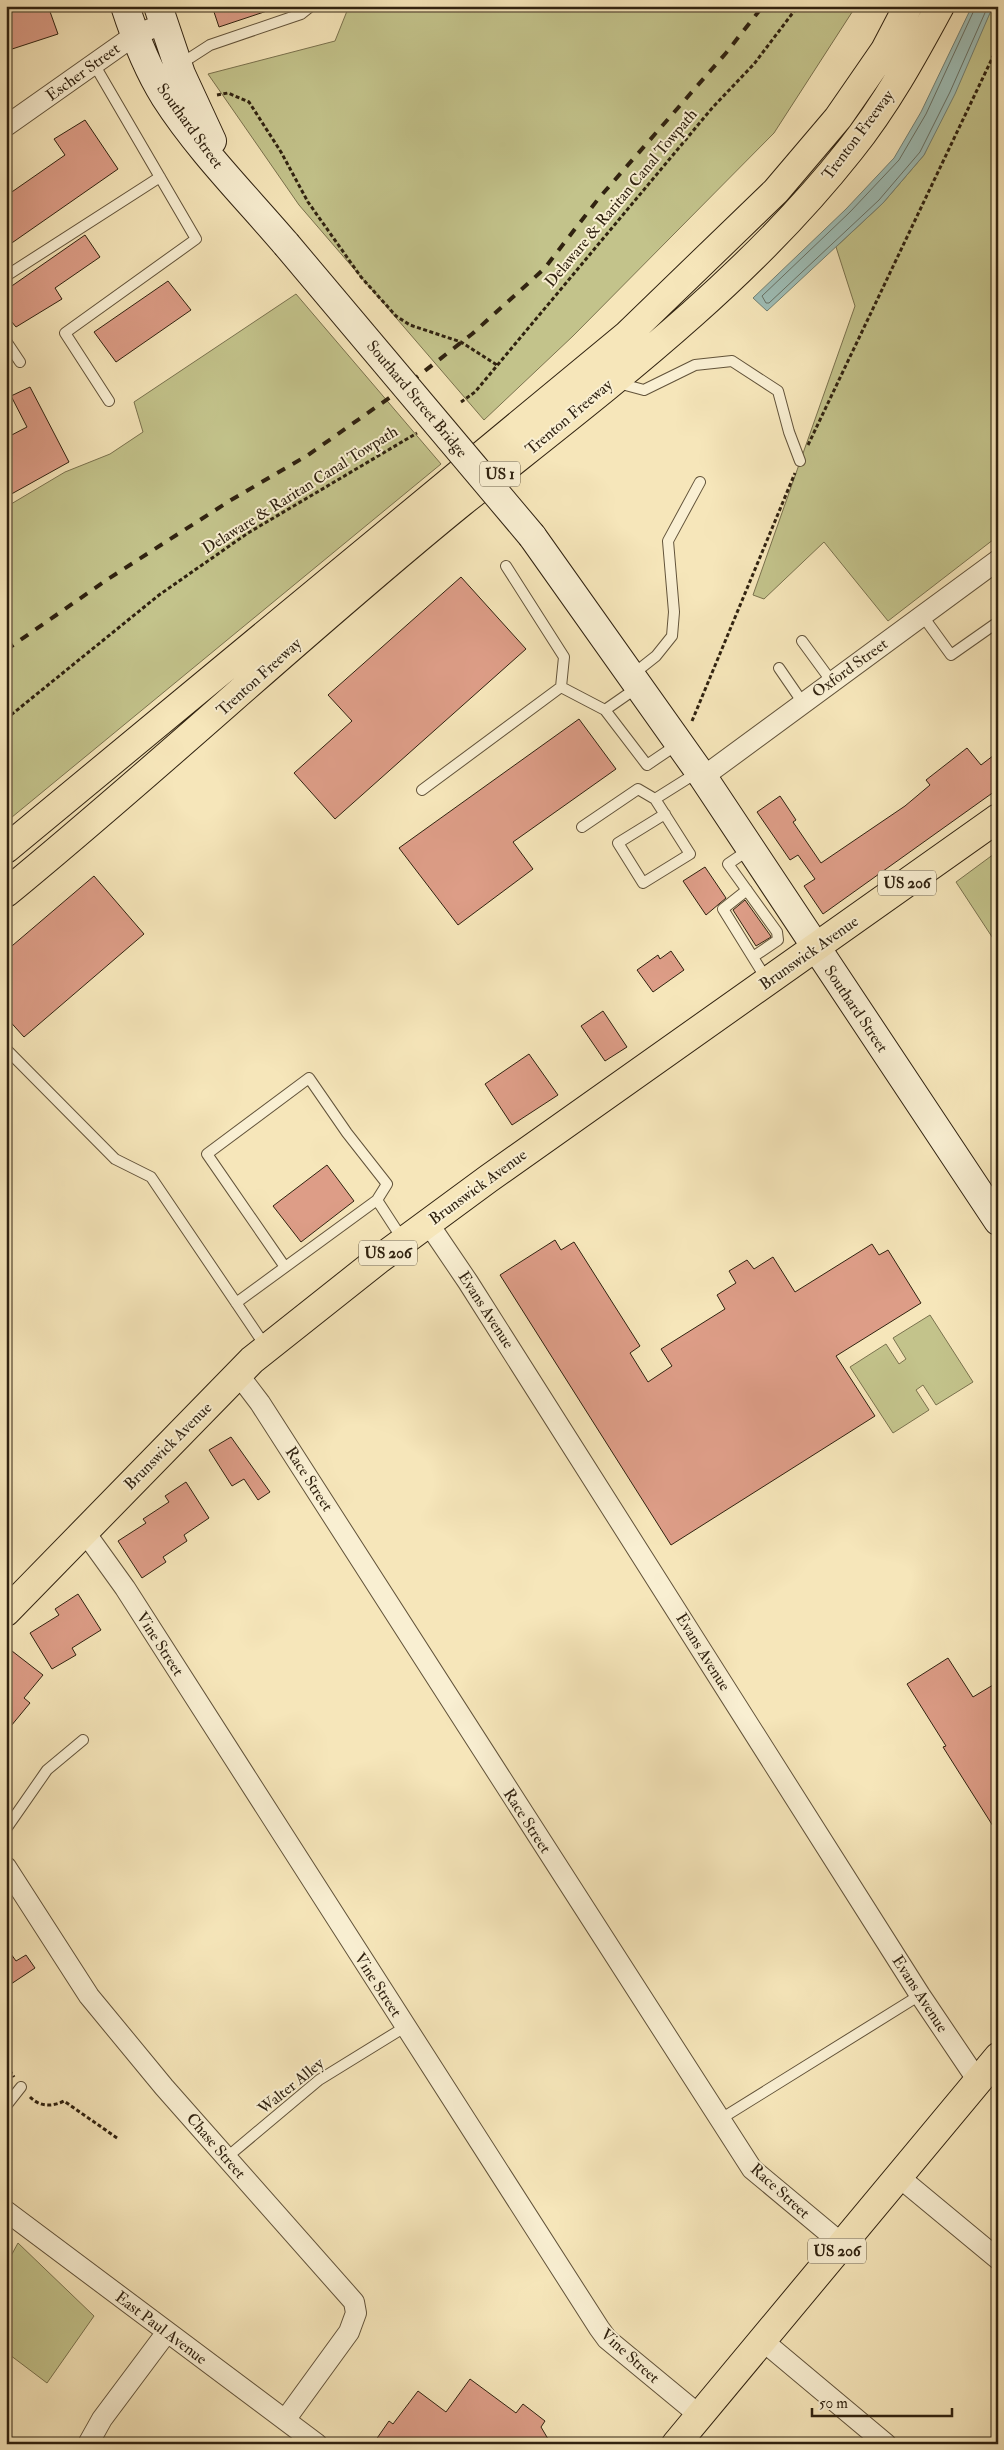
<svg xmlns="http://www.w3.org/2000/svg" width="1004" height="2450" viewBox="0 0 1004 2450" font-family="'IM FELL Double Pica',serif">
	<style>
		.green { fill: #c3c38b; stroke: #7a724e }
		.water { fill: #9ebeb7; stroke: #728074 }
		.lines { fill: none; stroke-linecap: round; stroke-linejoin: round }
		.shore { stroke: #677064; stroke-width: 1 }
		.building { fill: #dd9d87; stroke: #302210 }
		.lane-casing { stroke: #62533a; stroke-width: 12 }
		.street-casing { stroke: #62533a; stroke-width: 22 }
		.secondary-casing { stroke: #302210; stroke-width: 30 }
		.primary-casing { stroke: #302210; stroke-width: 30 }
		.highway-casing { stroke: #302210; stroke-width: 30 }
		.path { stroke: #302210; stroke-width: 3; stroke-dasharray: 4 2.5; stroke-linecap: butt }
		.lane { stroke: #f9efd2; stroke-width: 10 }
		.street { stroke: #f9efd2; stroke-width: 20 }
		.secondary { stroke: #f9efd2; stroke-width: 28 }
		.primary { stroke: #f6e6ba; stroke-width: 28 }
		.highway { stroke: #f6e6ba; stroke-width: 28 }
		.rail { stroke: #302210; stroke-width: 4; stroke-dasharray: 9 9; stroke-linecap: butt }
		.secondary-bridge-casing { stroke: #302210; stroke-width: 30; stroke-linecap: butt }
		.secondary-bridge { stroke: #f9efd2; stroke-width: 28 }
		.labels { text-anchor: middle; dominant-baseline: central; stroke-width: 4; stroke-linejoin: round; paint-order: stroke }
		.shield { fill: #f9efd2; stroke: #6c604a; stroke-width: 1 }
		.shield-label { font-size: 15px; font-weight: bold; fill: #302210 }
		.street-label { font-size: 16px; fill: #302210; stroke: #f9efd2 }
	</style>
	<rect width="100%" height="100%" fill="#f6e6ba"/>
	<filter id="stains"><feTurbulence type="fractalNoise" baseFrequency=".004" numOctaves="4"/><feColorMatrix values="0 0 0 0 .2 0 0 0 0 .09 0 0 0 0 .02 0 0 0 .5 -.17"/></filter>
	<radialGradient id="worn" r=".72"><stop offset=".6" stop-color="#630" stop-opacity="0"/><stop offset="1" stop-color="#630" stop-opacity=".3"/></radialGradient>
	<path class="green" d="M349 6H856L774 133 573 336 484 420 299 205 208 74 335 41Z
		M993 6H998V536L888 621 824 542 764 599 753 595 855 306 836 247 883 203 924 155Z
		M296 294 441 464 6 822V507L65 472 110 454 143 432 134 402Z
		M998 851V946L956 882Z
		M930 1315 973 1382 936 1405 923 1385 916 1390 929 1410 893 1433 850 1367 886 1344 899 1364 906 1359 893 1338Z
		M18 2243 94 2316 47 2383 6 2352V2265Z"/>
	<path class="water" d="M972 6H993L955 94 924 155 883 203 767 311 753 298 846 209 894 158 921 112Z"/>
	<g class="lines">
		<path class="shore" d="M976 6 926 114 899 160 850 212 762 296 766 303H769L879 200 920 152 950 92 988 6"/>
	</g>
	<path class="building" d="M6 6H48L58 34 6 51Z
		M212 6H272L273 9 219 27Z
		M85 120 118 169 6 247V196L65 155 54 139Z
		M85 235 100 257 55 288 62 299 16 327 6 315V290Z
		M168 281 191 310 116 362 94 332Z
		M30 387 69 462 6 497V438L27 427 11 396Z
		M461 577 526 649 335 819 294 773 352 721 328 695Z
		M579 719 616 769 513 842 533 869 458 925 399 848Z
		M967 748 981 765 998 752V789L823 914 804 886 815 879 798 855 790 860 757 812 780 796 796 820 793 822 821 863 905 806 930 785 926 780Z
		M705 867 726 898 706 915 683 881Z
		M94 876 144 934 24 1037 6 1017V951Z
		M745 900 770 935 771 937 756 946 733 910Z
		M671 951 684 970 653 992 637 970 658 955 660 959Z
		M603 1011 627 1047 605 1061 581 1026Z
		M529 1054 558 1095 512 1125 485 1084Z
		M327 1165 354 1201 301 1242 273 1206Z
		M555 1240 561 1250 574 1242 640 1346 630 1353 648 1382 672 1366 661 1349 725 1309 717 1295 736 1283 729 1271 747 1260 754 1269 773 1257 795 1292 872 1244 879 1255 888 1250 921 1303 836 1356 875 1416 671 1545 500 1275Z
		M231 1437 270 1492 258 1500 244 1479 232 1486 209 1450Z
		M186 1482 209 1518 184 1535 187 1541 163 1557 166 1562 142 1578 118 1541 146 1523 143 1519 169 1502 165 1496Z
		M78 1594 101 1630 72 1648 76 1655 52 1669 30 1633 59 1615 55 1609Z
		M12 1651 43 1675 24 1698 30 1703 6 1732V1658Z
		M948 1658 973 1697 998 1682V1834L943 1747 946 1746 907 1684Z
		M6 1947 16 1961 26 1955 35 1968 11 1984 6 1976Z
		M470 2379 516 2413 523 2404 545 2421 541 2427 551 2444H373L389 2421 393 2424 418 2391 446 2412Z"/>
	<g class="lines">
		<g class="lane-casing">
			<path id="lane" d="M94 64 196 239 65 333 109 401
				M179 65 210 45 301 14 311 6
				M6 276 160 177
				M6 341 20 362
				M618 383 644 390 695 365 732 361 778 391 789 432 800 461
				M506 566 564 657 561 687 605 710 647 765 678 744
				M922 615 951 655 998 622
				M802 641 832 682
				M779 668 803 703
				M632 675 656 656 672 636 674 612 668 541 700 482
				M605 710 638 687
				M422 790 561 687
				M665 814 618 843 643 883 690 854 655 799 698 772
				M582 827 638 789 655 799
				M750 849 728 864 777 932 778 940 753 957
				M747 890 723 909 767 980
				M6 1049 115 1159 151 1177 266 1347
				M285 1267 207 1154 309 1078 347 1133 387 1184 377 1200
				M236 1303 377 1200 403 1240
				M6 1829 47 1770 83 1740
				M6 2106 21 2087
				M719 2120 920 1995
				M226 2158 319 2080 405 2027"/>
		</g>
		<g class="street-casing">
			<path id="street" d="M6 126 135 35 163 24
				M703 777 998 560
				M428 1223 468 1282 920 1995 978 2081
				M238 1374 260 1403 752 2169 842 2244
				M84 1531 125 1588 599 2328 607 2339 699 2415
				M6 1867 89 1996 164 2087 354 2302 356 2313 349 2332 285 2420
				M899 2177 998 2259
				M6 2211 317 2444
				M763 2341 886 2444
				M88 2444 102 2419 167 2332"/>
		</g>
		<g class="secondary-casing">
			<path id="secondary" d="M125 6C135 37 148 70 165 97 199 150 245 196 286 244
				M158 6 181 74 212 141
				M532 536 703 777 998 1221"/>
		</g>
		<g class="primary-casing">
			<path id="primary" d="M6 1612 252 1360 378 1260 488 1179 998 818
				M676 2444 998 2057"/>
		</g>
		<g class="highway-casing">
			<path id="highway" d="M6 849 627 335 776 191 838 118 885 50 908 6
				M6 893C161 766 306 629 461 503 597 394 741 288 850 150 886 105 913 56 940 6"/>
		</g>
		<path class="path" d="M217 95 228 93 249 102 281 152 308 202 361 277 396 316 410 325 461 342 497 365
			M461 402 475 392 713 107 754 64 798 6
			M808 445 998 46
			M6 719 159 595 248 533 417 433
			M692 721 795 473
			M6 2065 14 2077
			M30 2097C40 2107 52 2107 64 2101L117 2138"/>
		<use href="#lane" class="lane"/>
		<use href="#street" class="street"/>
		<use href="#secondary" class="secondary"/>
		<use href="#primary" class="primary"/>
		<use href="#highway" class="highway"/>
		<path class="rail" d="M6 650 108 579 231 500 308 455 399 391 472 334 544 269 599 198 726 53 763 6"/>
		<g class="secondary-bridge-casing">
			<path id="secondary-bridge" d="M286 244 532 536"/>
		</g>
		<use href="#secondary-bridge" class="secondary-bridge"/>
	</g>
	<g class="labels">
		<g class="shield">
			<rect x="480" y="461.5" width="40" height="25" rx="4"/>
			<rect x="878" y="870.5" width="58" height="25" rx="4"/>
			<rect x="359" y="1240.5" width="58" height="25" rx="4"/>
			<rect x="808" y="2238.5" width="58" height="25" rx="4"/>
		</g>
		<g class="shield-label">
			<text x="500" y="474">US 1</text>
			<text x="907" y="883">US 206</text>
			<text x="388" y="1253">US 206</text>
			<text x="837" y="2251">US 206</text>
		</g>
		<g class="street-label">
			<text transform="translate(83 72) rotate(-36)">Escher Street</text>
			<text transform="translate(190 126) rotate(54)">Southard Street</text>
			<text transform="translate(858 135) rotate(-53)">Trenton Freeway</text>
			<text transform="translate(621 198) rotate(-50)">Delaware &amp; Raritan Canal Towpath</text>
			<text transform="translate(417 399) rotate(50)">Southard Street Bridge</text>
			<text transform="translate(569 417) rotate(-40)">Trenton Freeway</text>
			<text transform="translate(300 490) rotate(-32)">Delaware &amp; Raritan Canal Towpath</text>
			<text transform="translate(850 668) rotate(-36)">Oxford Street</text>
			<text transform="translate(259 677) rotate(-42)">Trenton Freeway</text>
			<text transform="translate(809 953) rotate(-35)">Brunswick Avenue</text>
			<text transform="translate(856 1009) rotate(56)">Southard Street</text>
			<text transform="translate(478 1187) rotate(-36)">Brunswick Avenue</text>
			<text transform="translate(486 1310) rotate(57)">Evans Avenue</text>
			<text transform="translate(168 1446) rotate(-45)">Brunswick Avenue</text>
			<text transform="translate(309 1479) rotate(57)">Race Street</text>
			<text transform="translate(160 1644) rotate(57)">Vine Street</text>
			<text transform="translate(703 1652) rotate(58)">Evans Avenue</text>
			<text transform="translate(527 1821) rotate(57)">Race Street</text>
			<text transform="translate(378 1985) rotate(57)">Vine Street</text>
			<text transform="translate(920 1994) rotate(57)">Evans Avenue</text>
			<text transform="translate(291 2086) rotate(-39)">Walter Alley</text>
			<text transform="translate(216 2146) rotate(49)">Chase Street</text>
			<text transform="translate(780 2191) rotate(42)">Race Street</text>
			<text transform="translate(161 2328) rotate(37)">East Paul Avenue</text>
			<text transform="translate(630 2356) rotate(42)">Vine Street</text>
		</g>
	</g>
	<rect width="1004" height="2450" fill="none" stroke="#f6e6ba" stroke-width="25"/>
	<rect x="8" y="8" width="989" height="2435" fill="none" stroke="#302210" stroke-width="2.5"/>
	<rect x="12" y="12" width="979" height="2425" fill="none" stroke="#302210"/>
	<path d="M812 2408v8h140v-8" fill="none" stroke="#302210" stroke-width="2.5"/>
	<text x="819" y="2408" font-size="15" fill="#302210" stroke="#f9efd2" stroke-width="4" paint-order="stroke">50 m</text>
	<rect width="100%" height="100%" filter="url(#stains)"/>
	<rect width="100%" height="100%" fill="url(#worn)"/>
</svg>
